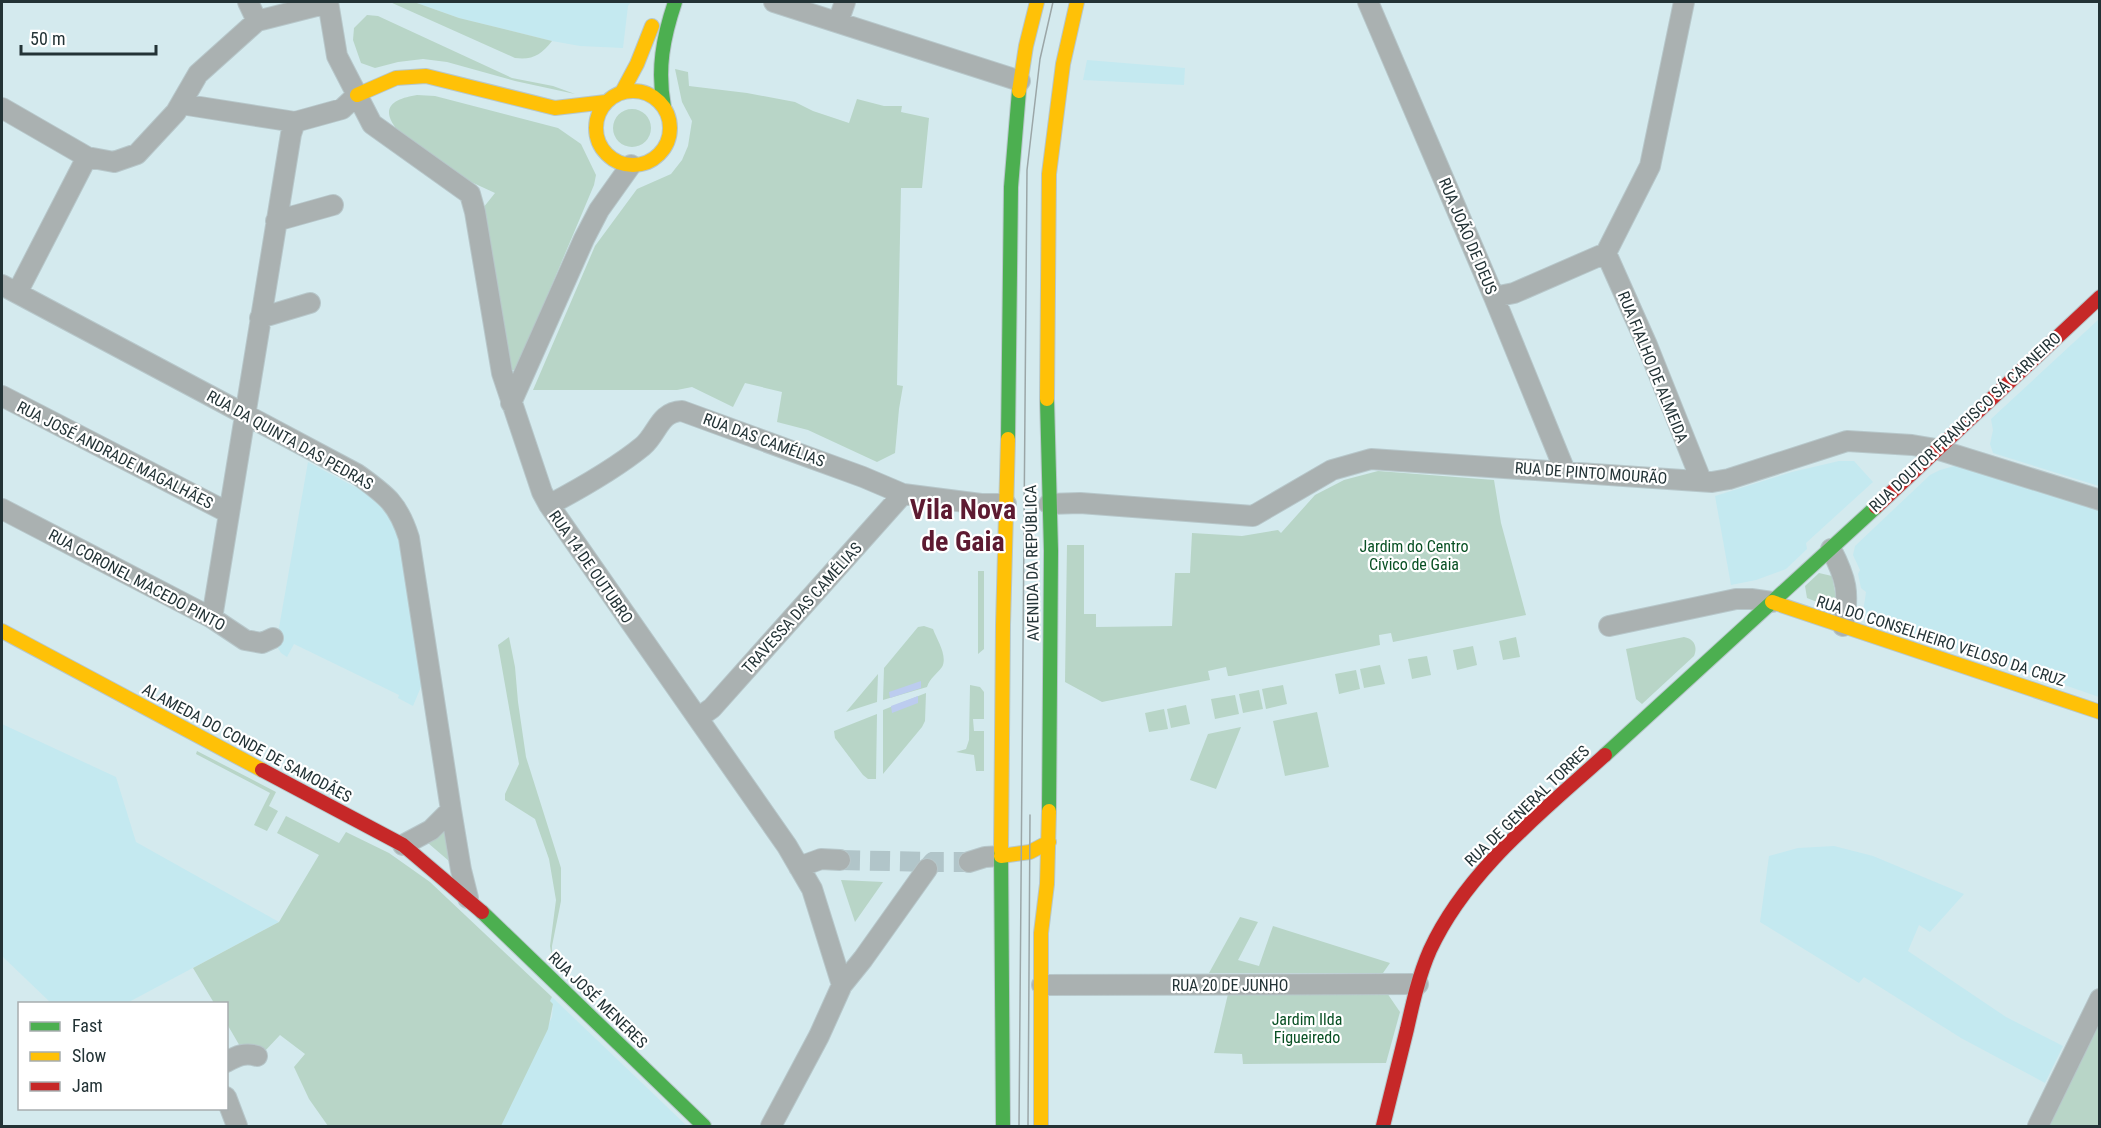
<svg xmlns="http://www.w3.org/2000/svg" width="2101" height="1128" viewBox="0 0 2101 1128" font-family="'Roboto Condensed',sans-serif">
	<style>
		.built { fill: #c4e9f0 }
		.green { fill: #b8d5c7 }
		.water { fill: #bcccef }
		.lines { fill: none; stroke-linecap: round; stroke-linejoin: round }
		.street-tunnel { stroke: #b1c5c9; stroke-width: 20; stroke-dasharray: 20 10; stroke-linecap: butt }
		.street-casing { stroke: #b7c7ca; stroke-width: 22 }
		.fast-casing { stroke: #b7c7ca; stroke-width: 16 }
		.slow-casing { stroke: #b7c7ca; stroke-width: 16 }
		.jam-casing { stroke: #b7c7ca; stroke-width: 16 }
		.street { stroke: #aab1b1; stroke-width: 20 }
		.fast { stroke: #4caf50; stroke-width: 14 }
		.slow { stroke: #ffc107; stroke-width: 14 }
		.jam { stroke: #c62828; stroke-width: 14 }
		.tram { stroke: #9ba6a7; stroke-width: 1.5 }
		.labels { text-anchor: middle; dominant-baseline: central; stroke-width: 4.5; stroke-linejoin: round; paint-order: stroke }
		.street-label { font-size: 16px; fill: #233336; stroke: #fff }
		.park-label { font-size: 16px; fill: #085023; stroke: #fff }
		.town-label { font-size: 28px; font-weight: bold; fill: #5d1a31; stroke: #fff }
	</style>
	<rect width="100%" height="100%" fill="#d4eaee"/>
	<path class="built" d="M414 2H631L628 6 623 48 580 46 552 41 459 18Z
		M1087 60 1185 68 1184 85 1083 80Z
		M2099 319V486L1993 453 1990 444 1993 430 1991 419Z
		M1839 461H1854L1873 482 1806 543 1807 549 1786 569 1756 580 1731 585 1715 496 1792 472Z
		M308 462 383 502 396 517 423 682 413 706 398 698 399 695 294 644 287 657 281 653 276 645Z
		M1958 465 2099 505V697L1866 616 1863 612 1866 592 1861 588 1858 574 1860 570 1853 555 1855 546 1930 475 1940 470Z
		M2 724 116 777 136 842 279 922 127 1003H51L2 956Z
		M1834 846 1873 856 1964 894 1930 932 1919 925 1908 951 2006 1017 2063 1046 2045 1083 1961 1038 1864 977 1859 983 1760 922 1769 856 1798 848Z
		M552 997 687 1126H501L552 1017 553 1005 550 1001Z"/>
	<path class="green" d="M390 2H414L459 18 552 41C541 55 533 60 515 58Z
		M367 15 378 16 512 78 553 86 575 94 515 81 447 62 423 59 398 62 375 68 361 63 353 40 354 28Z
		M675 69 688 72 689 86 747 93 795 102 813 111 849 123 857 99 884 106H902L901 112 929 118 922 188H901L897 385 903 386 899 409 895 453 877 462 808 430 777 422 782 392 745 383 733 407 692 387 677 390H533L595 246 637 189 671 174 682 160 688 146 692 121 682 102Z
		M417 95 435 96 558 128 581 144 596 175 594 185 516 370H511L483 208 495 193 456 175 393 131 395 127C379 105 398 98 417 95Z
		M613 128a19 19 0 1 1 38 0a19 19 0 1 1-38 0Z
		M1378 471 1494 480 1501 523 1526 615 1393 642 1391 633 1379 635 1380 645 1231 676H1228L1226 667 1208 671 1210 680 1102 702 1065 682 1067 545H1084V614H1096V627L1172 626 1175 573H1190L1192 533 1242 536 1278 530 1281 533 1315 495 1344 480Z
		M978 571H984V649L978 654Z
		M1819 573 1832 576 1836 597 1827 606 1807 598 1805 586Z
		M924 626 933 629C937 640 948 656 942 667 937 674 930 678 927 687L883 700 884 668 918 627Z
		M509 637 515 667 518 702 526 757 561 868V901L552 946V958L550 946 556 900 549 859 535 819 505 800V794L519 764 498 645Z
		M1516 637 1520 657 1503 660 1499 641Z
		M1684 637C1694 639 1698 646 1694 656L1642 704 1636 699 1626 649Z
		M1473 646 1477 665 1457 670 1453 650Z
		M1427 656 1431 675 1412 679 1408 659Z
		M1380 665 1385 684 1364 688 1360 669Z
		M1356 670 1360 689 1339 694 1335 674Z
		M878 674 877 702 846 712Z
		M970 685 980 687 984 692V719H973L974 731H984V771H976L974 755 956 752 966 749 969 740Z
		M1283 685 1287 704 1266 709 1262 689Z
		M1259 690 1263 709 1243 713 1239 694Z
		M926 693 925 721 922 727 883 774V710Z
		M1235 695 1239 714 1215 719 1211 699Z
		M1186 705 1190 724 1171 728 1167 709Z
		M1164 709 1168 729 1149 732 1145 713Z
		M1317 712 1329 767 1285 776 1273 721Z
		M877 714 876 779H868L863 775 835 738 834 731Z
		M1241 727 1216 789 1190 780 1208 734Z
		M197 751 276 792 269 806 278 811 267 831 254 825 270 793 196 754Z
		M286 816 339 843 346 832 389 853 430 882 552 997 550 1001 553 1004 548 1029 501 1126H328L309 1099 294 1067 305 1054 280 1035 264 1052 241 1048 227 1024 226 1004 214 1003 193 968 279 922 319 855 277 833Z
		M449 827 456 867 428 843Z
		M841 880 883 882 855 922Z
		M1240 917 1258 922 1238 960 1259 966 1273 926 1390 963 1383 973H1209Z
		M1387 993 1400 1012 1386 1063 1243 1064 1242 1054 1214 1053 1228 994Z
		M2099 1013V1126H2045Z"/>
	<path class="water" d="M921 681V688L890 698 889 692Z
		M918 696V703L892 713 891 706Z"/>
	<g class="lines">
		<path class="street-tunnel" d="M840 860 933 862
			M927 869 933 862H969"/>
		<g class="street-casing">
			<path id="street" d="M248 2 257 21
				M328 2 337 56 372 124 470 194 475 212 502 373 542 492 549 505 787 846 812 889 842 985 819 1036 771 1126
				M774 2 1020 81
				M1368 2 1494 297 1565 471
				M838 22 845 2
				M181 104 295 122 342 109 357 95
				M2 108 87 157 114 162 137 154 176 112 198 74 257 21 328 3
				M276 221 333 205
				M1606 253 1647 345 1701 480
				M2 285 357 474C386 495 398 503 409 538L451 810 461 870 468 898
				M17 293 87 157
				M1494 297 1514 293 1606 253 1650 166 1684 2
				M260 318 310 303
				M2 396 229 513
				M511 403 584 239 599 210 631 165
				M1049 504 1080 503 1253 516 1332 470 1371 459 1712 482 1729 479 1847 441 1912 445 1936 449 2100 500
				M549 505C581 488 615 469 643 446 658 433 659 412 682 411L863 477 903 494 981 504H1006
				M2 509 212 618 245 640 262 643 273 638
				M1831 549C1846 578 1850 593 1843 626
				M212 618 291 134 295 122
				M1609 626 1736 599H1751L1772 602
				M698 718 712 708 903 494
				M403 845 431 830 451 810
				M969 862 985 857 1001 856
				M799 867 821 859 840 860
				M842 985 863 959 927 869
				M1042 985 1418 984
				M226 1062C237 1056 245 1052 257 1056
				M226 1097 237 1126
				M2038 1126 2100 999"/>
		</g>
		<g class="fast-casing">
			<path id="fast" d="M664 107C657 69 663 38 675 2
				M1047 399 1051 551 1049 811
				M1008 439 1011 187 1019 91
				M1605 755 1876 507
				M1001 851 1003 1126
				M482 912 704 1126"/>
		</g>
		<g class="slow-casing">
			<path id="slow" d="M596 128a37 37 0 1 1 74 0a37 37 0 1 1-74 0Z
				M1019 91 1026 46 1037 2
				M622 92 637 64 652 26
				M357 95 396 78 426 76 555 108 606 102
				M1047 399 1049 174 1063 64 1077 2
				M1772 602 2100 712
				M2 631 262 770
				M1001 851 1003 625 1008 439
				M1001 856 1030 852 1049 842
				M1041 1126V933L1047 884 1049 811"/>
		</g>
		<g class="jam-casing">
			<path id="jam" d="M1876 507 2100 297
				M262 770 403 845 482 912
				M1383 1126C1391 1094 1399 1061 1407 1029 1413 1002 1419 975 1430 950 1467 870 1541 813 1605 755"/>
		</g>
		<use href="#street" class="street"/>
		<use href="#fast" class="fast"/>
		<use href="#slow" class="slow"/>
		<use href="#jam" class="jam"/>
		<path class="tram" d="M1019 1126 1027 170 1040 59 1053 2
			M1028 1126 1030 815"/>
	</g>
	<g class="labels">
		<g class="street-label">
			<text transform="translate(1468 236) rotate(67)">RUA JOÃO DE DEUS</text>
			<text transform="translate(1653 367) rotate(68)">RUA FIALHO DE ALMEIDA</text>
			<text transform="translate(1965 422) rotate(-43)">RUA DOUTOR FRANCISCO SÁ CARNEIRO</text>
			<text transform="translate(290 440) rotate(29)">RUA DA QUINTA DAS PEDRAS</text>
			<text transform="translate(764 440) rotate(20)">RUA DAS CAMÉLIAS</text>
			<text transform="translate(115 455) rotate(27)">RUA JOSÉ ANDRADE MAGALHÃES</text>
			<text transform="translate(1591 473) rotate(4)">RUA DE PINTO MOURÃO</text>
			<text transform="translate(1032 563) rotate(-91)">AVENIDA DA REPÚBLICA</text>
			<text transform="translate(591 567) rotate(55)">RUA 14 DE OUTUBRO</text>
			<text transform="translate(137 580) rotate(28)">RUA CORONEL MACEDO PINTO</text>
			<text transform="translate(802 608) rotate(-48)">TRAVESSA DAS CAMÉLIAS</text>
			<text transform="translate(1941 641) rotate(18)">RUA DO CONSELHEIRO VELOSO DA CRUZ</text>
			<text transform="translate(247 743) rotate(28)">ALAMEDA DO CONDE DE SAMODÃES</text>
			<text transform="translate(1527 806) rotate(-44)">RUA DE GENERAL TORRES</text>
			<text x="1230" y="985">RUA 20 DE JUNHO</text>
			<text transform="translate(598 1000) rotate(44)">RUA JOSÉ MENERES</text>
		</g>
		<g class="park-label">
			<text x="1414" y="546">Jardim do Centro<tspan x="1414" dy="18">Cívico de Gaia</tspan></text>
			<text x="1307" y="1019">Jardim Ilda<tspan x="1307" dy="18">Figueiredo</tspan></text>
		</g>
		<g class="town-label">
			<text x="963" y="509">Vila Nova<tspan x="963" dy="32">de Gaia</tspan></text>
		</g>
	</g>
	<rect width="2101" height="1128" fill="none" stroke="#233336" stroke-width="6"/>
	<rect x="18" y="1002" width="210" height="108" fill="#ffffff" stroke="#a7adaf" stroke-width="1.5"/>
	<rect x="30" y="1022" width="30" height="9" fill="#4caf50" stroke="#a7adaf" stroke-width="1.5"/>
	<text x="72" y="1032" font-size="18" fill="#233336">Fast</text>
	<rect x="30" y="1052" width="30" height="9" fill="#ffc107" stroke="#a7adaf" stroke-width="1.5"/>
	<text x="72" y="1062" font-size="18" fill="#233336">Slow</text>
	<rect x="30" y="1082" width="30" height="9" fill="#c62828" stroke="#a7adaf" stroke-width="1.5"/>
	<text x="72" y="1092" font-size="18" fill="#233336">Jam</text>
	<path d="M21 45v9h135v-9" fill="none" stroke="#233336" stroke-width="3"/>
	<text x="30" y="45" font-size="18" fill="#233336" stroke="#ffffff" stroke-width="4.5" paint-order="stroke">50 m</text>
</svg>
